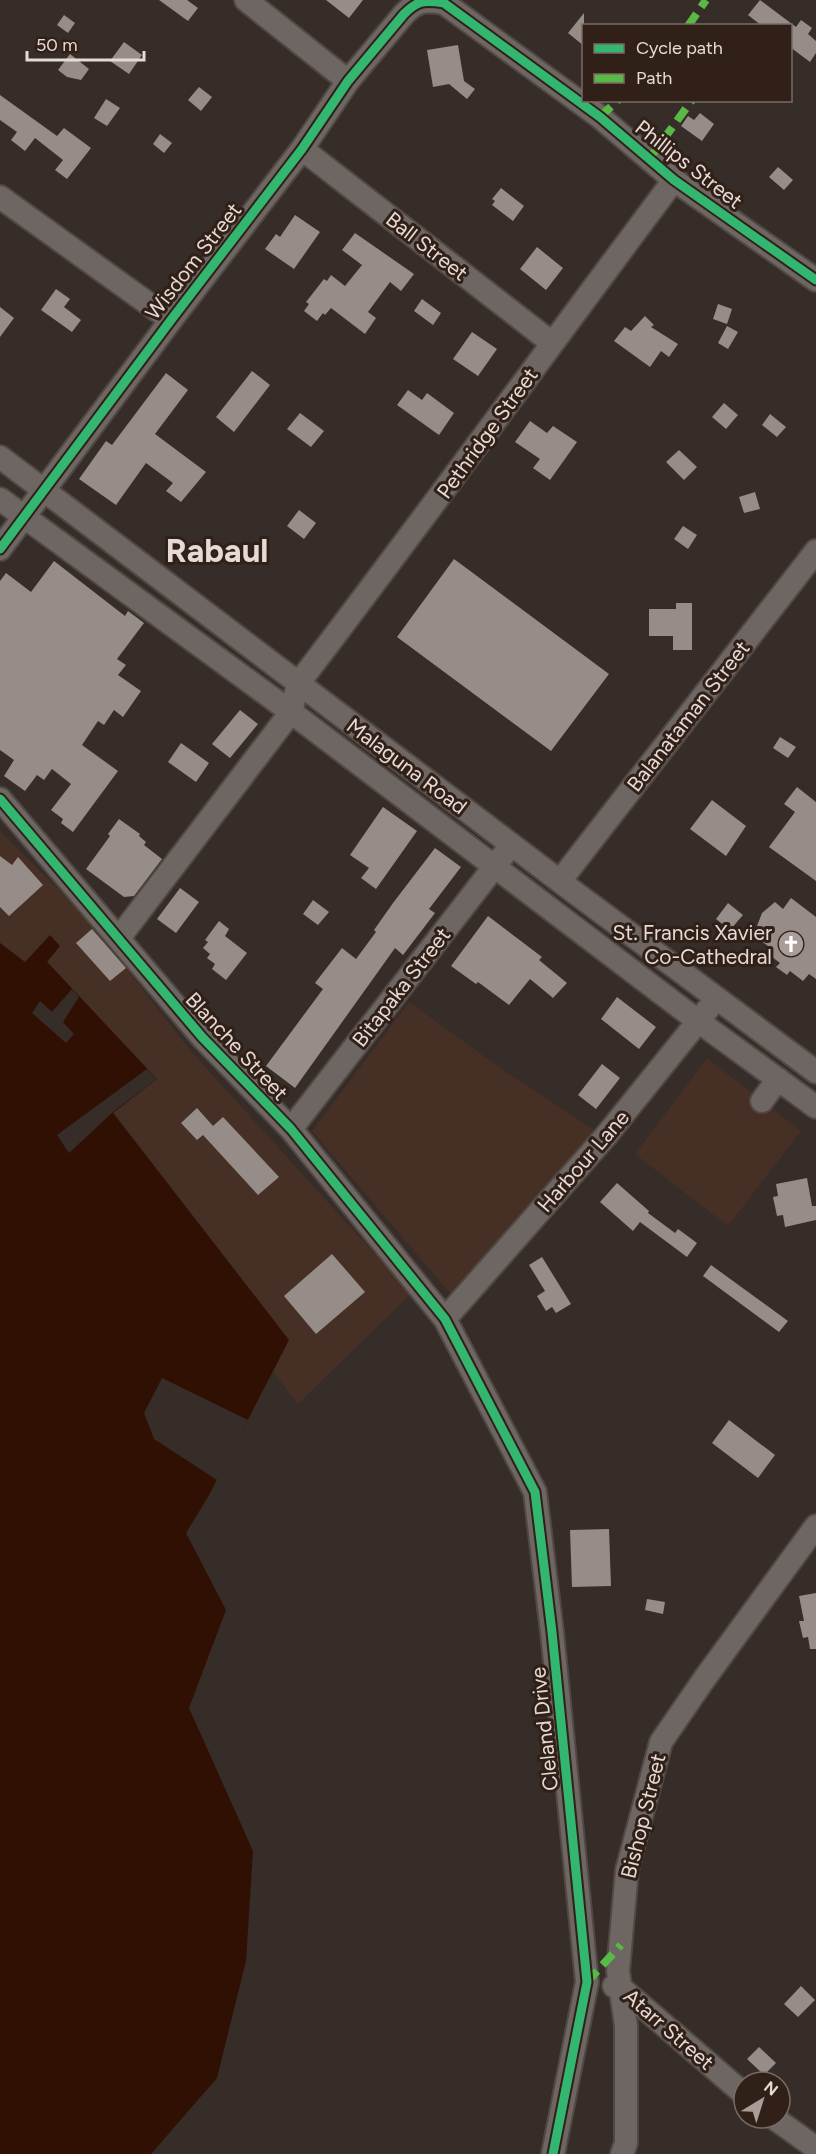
<svg xmlns="http://www.w3.org/2000/svg" width="816" height="2154" viewBox="0 0 816 2154" font-family="Figtree,sans-serif">
	<style>
		.built { fill: #463026 }
		.water { fill: #311004 }
		.pier { fill: #362c28 }
		.building { fill: #968d89 }
		.lines { fill: none; stroke-linecap: round; stroke-linejoin: round }
		.minor-casing { stroke: #514844; stroke-width: 26 }
		.minor { stroke: #6d6663; stroke-width: 22 }
		.quiet { stroke: #58b947; stroke-width: 8; stroke-dasharray: 15 8; stroke-linecap: butt }
		.cycleway-casing { stroke: #312018; stroke-width: 13 }
		.cycleway { stroke: #33b770; stroke-width: 9 }
		.labels { text-anchor: middle; dominant-baseline: central; stroke-width: 6; stroke-linejoin: round; paint-order: stroke }
		.street-label { font-size: 21px; fill: #e6dad4; stroke: #312018 }
		.poi-label { font-size: 21px; fill: #e6dad4; stroke: #312018; text-anchor: end }
		.town-label { font-size: 33px; font-weight: bold; fill: #e6dad4; stroke: #312018 }
	</style>
	<rect width="100%" height="100%" fill="#362c28"/>
	<path class="built" d="M0 831 86 917 189 1049 411 1294 298 1404 273 1372 289 1340 113 1112 156 1079 47 961 50 936 25 962 0 943Z
		M409 1002 506 1072 597 1132 455 1299 312 1131Z
		M707 1058 801 1131 728 1226 635 1154Z"/>
	<path class="water" d="M50 935 60 946 47 962 157 1079 113 1113 289 1340 208 1497 186 1533 226 1610 189 1708 253 1851 246 1961 217 2078 151 2154H0V943L25 962Z"/>
	<path class="pier" d="M72 989 79 997 63 1022 74 1034 66 1043 32 1013 40 1001 52 1012Z
		M147 1069 157 1079 113 1112 69 1153 57 1135Z
		M162 1378 248 1420 217 1480 154 1439 144 1413Z"/>
	<path class="building" d="M159 0H187L198 8 188 21Z
		M326 0H363L349 18Z
		M760 0 796 27 801 20 812 28 808 34 816 41V53L810 62 790 47V26H762L748 15Z
		M584 13V46L568 33Z
		M64 15 75 23 68 33 57 25Z
		M124 42 142 55 129 74 110 61Z
		M458 45 464 81 475 89 467 99 449 84 433 87 427 50Z
		M70 54 89 69 81 80 67 77 58 70Z
		M199 87 212 97 201 111 188 100Z
		M0 95 57 136 64 128 91 148 67 179 55 170 63 160 35 138 25 151 11 140 17 132 0 120Z
		M106 99 120 108 107 126 94 118Z
		M700 113 714 124 702 141 681 126 688 116 694 120Z
		M160 134 172 143 164 153 153 144Z
		M778 167 793 180 784 190 769 177Z
		M501 188 524 206 513 221 492 205 495 201 492 199Z
		M295 215 320 232 294 269 265 249 276 234 280 237Z
		M355 233 414 274 401 291 390 282 368 312 376 318 365 334 331 308 325 315 323 313 317 321 304 311 309 304 306 302 324 279 327 281 331 275 345 286 362 265 342 250Z
		M537 247 563 268 546 290 520 269Z
		M56 289 70 299 64 307 81 320 72 332 41 310Z
		M422 299 441 313 433 325 414 311Z
		M718 304 732 309 727 324 713 319Z
		M0 307 14 318 0 337Z
		M645 316 654 325 651 327 678 344 669 357 661 351 650 367 614 341 625 327 631 331Z
		M727 326 738 332 728 349 718 343Z
		M472 332 497 349 478 376 453 359Z
		M252 371 270 385 234 432 216 417Z
		M166 373 188 390 155 434 206 472 181 502 166 491 173 483 146 463 116 505 79 479 106 441 112 445Z
		M408 390 422 400 427 393 454 413 439 435 397 405Z
		M724 403 738 415 726 429 712 417Z
		M300 413 324 431 311 447 287 429Z
		M770 414 786 427 777 437 762 425Z
		M530 421 547 433 553 426 577 442 550 480 533 468 540 459 515 442Z
		M679 450 697 467 684 480 666 462Z
		M755 492 760 509 744 513 739 497Z
		M299 510 316 523 304 539 287 526Z
		M683 526 697 535 688 549 674 539Z
		M454 559 609 674 551 751 397 637Z
		M54 561 125 616 128 611 144 623 117 659 126 665 118 675 141 691 123 717 114 710 104 725 98 721 82 745 118 771 73 832 61 823 63 819 51 810 71 784 52 769 44 780 37 775 25 791 4 776 14 760 0 750V581L6 573 31 592Z
		M676 603H692V650H673V636H649V609H676Z
		M240 710 258 724 230 758 212 744Z
		M780 737 796 747 788 758 773 748Z
		M181 743 209 763 196 782 168 762Z
		M797 787 816 802V881L769 847 795 812 784 804Z
		M712 800 746 826 726 856 690 829Z
		M383 807 417 831 376 889 361 878 369 868 350 855Z
		M119 819 140 834 139 836 146 842 144 845 162 859 134 896 124 897 86 869 110 836 108 834Z
		M435 848 461 867 429 909 435 913 403 955 395 948 295 1088 266 1066 323 989 315 983 342 948 356 959 376 932 374 930 393 903Z
		M0 856 12 865 18 857 43 885 9 916 0 907Z
		M180 888 199 902 176 933 157 919Z
		M791 898 816 917V979L809 974 803 981 790 971 787 975 776 967 780 963 768 954 772 949 760 940 766 932 757 926 762 913 775 902 783 909Z
		M313 900 329 912 318 925 303 914Z
		M728 903 743 915 730 930 716 919Z
		M488 916 542 957 539 960 567 983 553 998 530 979 509 1005 478 982 476 984 451 966Z
		M219 921 229 929 225 936 247 953 226 980 212 969 215 964 207 958 210 954 203 948 208 942 205 940Z
		M92 929 126 968 110 981 76 943Z
		M617 997 656 1027 639 1049 601 1019Z
		M602 1064 620 1078 596 1109 578 1095Z
		M197 1108 213 1126 223 1117 279 1177 258 1195 203 1135 197 1140 181 1123Z
		M807 1178 812 1206H816V1220L785 1227 783 1215 777 1216 773 1197 778 1196 776 1184Z
		M617 1183 649 1211 648 1213 675 1233 678 1229 697 1243 687 1257 640 1222 633 1231 600 1202Z
		M332 1254 365 1292 316 1334 284 1296Z
		M542 1257 571 1304 556 1313 552 1307 546 1311 537 1296 545 1291 529 1265Z
		M711 1265 788 1321 779 1332 703 1276Z
		M729 1420 775 1455 758 1478 712 1443Z
		M609 1529 611 1586 572 1587 570 1530Z
		M816 1593V1649H810L808 1637 803 1638 799 1621H804L799 1596Z
		M647 1599 665 1602 663 1614 645 1610Z
		M801 1986 815 2000 798 2017 784 2004Z
		M759 2047 776 2063 764 2075 747 2059Z"/>
	<g class="lines">
		<g class="minor-casing">
			<path id="minor" d="M246 0 348 81
				M302 149 552 343
				M0 197 171 320
				M0 457 574 892 816 1072
				M0 499 291 712 698 1021 816 1107
				M0 549 171 320 302 149 348 81 404 14C418 0 424 0 444 3L600 117 674 180 816 280
				M0 799 202 1037 291 1129 445 1319 535 1492 552 1632 587 1982 553 2154
				M560 881 816 551
				M119 938 291 712 298 684C425 518 548 348 674 180
				M762 1101 778 1079
				M291 1129 505 853
				M445 1319 605 1137 708 1009
				M614 1986 620 1987 744 2094
				M774 2118 816 2148
				M622 2154 626 2143V2026L618 1971 627 1870 661 1742 705 1678 816 1526"/>
		</g>
		<use href="#minor" class="minor"/>
		<path class="quiet" d="M688 26 706 0
			M600 117 618 100
			M650 158 692 100
			M587 1982 621 1945"/>
		<g class="cycleway-casing">
			<path id="cycleway" d="M0 549 171 320 302 149 348 81 404 14C418 0 424 0 444 3L600 117 674 180 816 280
				M0 799 202 1037 291 1129 445 1319 535 1492 552 1632 587 1982 553 2154"/>
		</g>
		<use href="#cycleway" class="cycleway"/>
	</g>
	<defs>
		<g id="church-disc" transform="scale(1.35)"><circle r="9.5" fill="#a89d98" stroke="#312018"/><path d="M-1.2-6h2.4v3.5h3.3v2.4h-3.3V6h-2.4V-.1h-3.3v-2.4h3.3Z" fill="#fff"/></g>
	</defs>
	<g fill-rule="evenodd">
		<use href="#church-disc" x="791" y="944"/>
	</g>
	<g class="labels">
		<g class="street-label">
			<text transform="translate(689 164) rotate(38)">Phillips Street</text>
			<text transform="translate(427 246) rotate(38)">Ball Street</text>
			<text transform="translate(193 261) rotate(-52)">Wisdom Street</text>
			<text transform="translate(487 433) rotate(-54)">Pethridge Street</text>
			<text transform="translate(688 716) rotate(-52)">Balanataman Street</text>
			<text transform="translate(407 766) rotate(37)">Malaguna Road</text>
			<text transform="translate(401 987) rotate(-52)">Bitapaka Street</text>
			<text transform="translate(237 1046) rotate(47)">Blanche Street</text>
			<text transform="translate(583 1161) rotate(-49)">Harbour Lane</text>
			<text transform="translate(544 1729) rotate(-96)">Cleland Drive</text>
			<text transform="translate(643 1816) rotate(-76)">Bishop Street</text>
			<text transform="translate(669 2029) rotate(41)">Atarr Street</text>
		</g>
		<g class="poi-label">
			<text x="772" y="932">St. Francis Xavier<tspan x="772" dy="24">Co-Cathedral</tspan></text>
		</g>
		<g class="town-label">
			<text x="217" y="550">Rabaul</text>
		</g>
	</g>
	<rect x="582" y="24" width="210" height="78" fill="#312018" stroke="#796a63" stroke-width="1.5"/>
	<rect x="594" y="44" width="30" height="9" fill="#33b770" stroke="#796a63" stroke-width="1.5"/>
	<text x="636" y="54" font-size="18" fill="#e6dad4">Cycle path</text>
	<rect x="594" y="74" width="30" height="9" fill="#58b947" stroke="#796a63" stroke-width="1.5"/>
	<text x="636" y="84" font-size="18" fill="#e6dad4">Path</text>
	<g transform="translate(762 2100) rotate(38)"><circle r="28" fill="#312018" stroke="#796a63" stroke-width="1.5"/>
	<path d="M0-4.5L10 22L0 15L-10 22Z" fill="#a89d98"/>
	<text y="-9" font-size="16" font-weight="bold" text-anchor="middle" fill="#e6dad4">N</text>
	</g>
	<path d="M27 51v9h117v-9" fill="none" stroke="#e6dad4" stroke-width="3"/>
	<text x="36" y="51" font-size="18" fill="#e6dad4" stroke="#312018" stroke-width="4.5" paint-order="stroke">50 m</text>
</svg>
